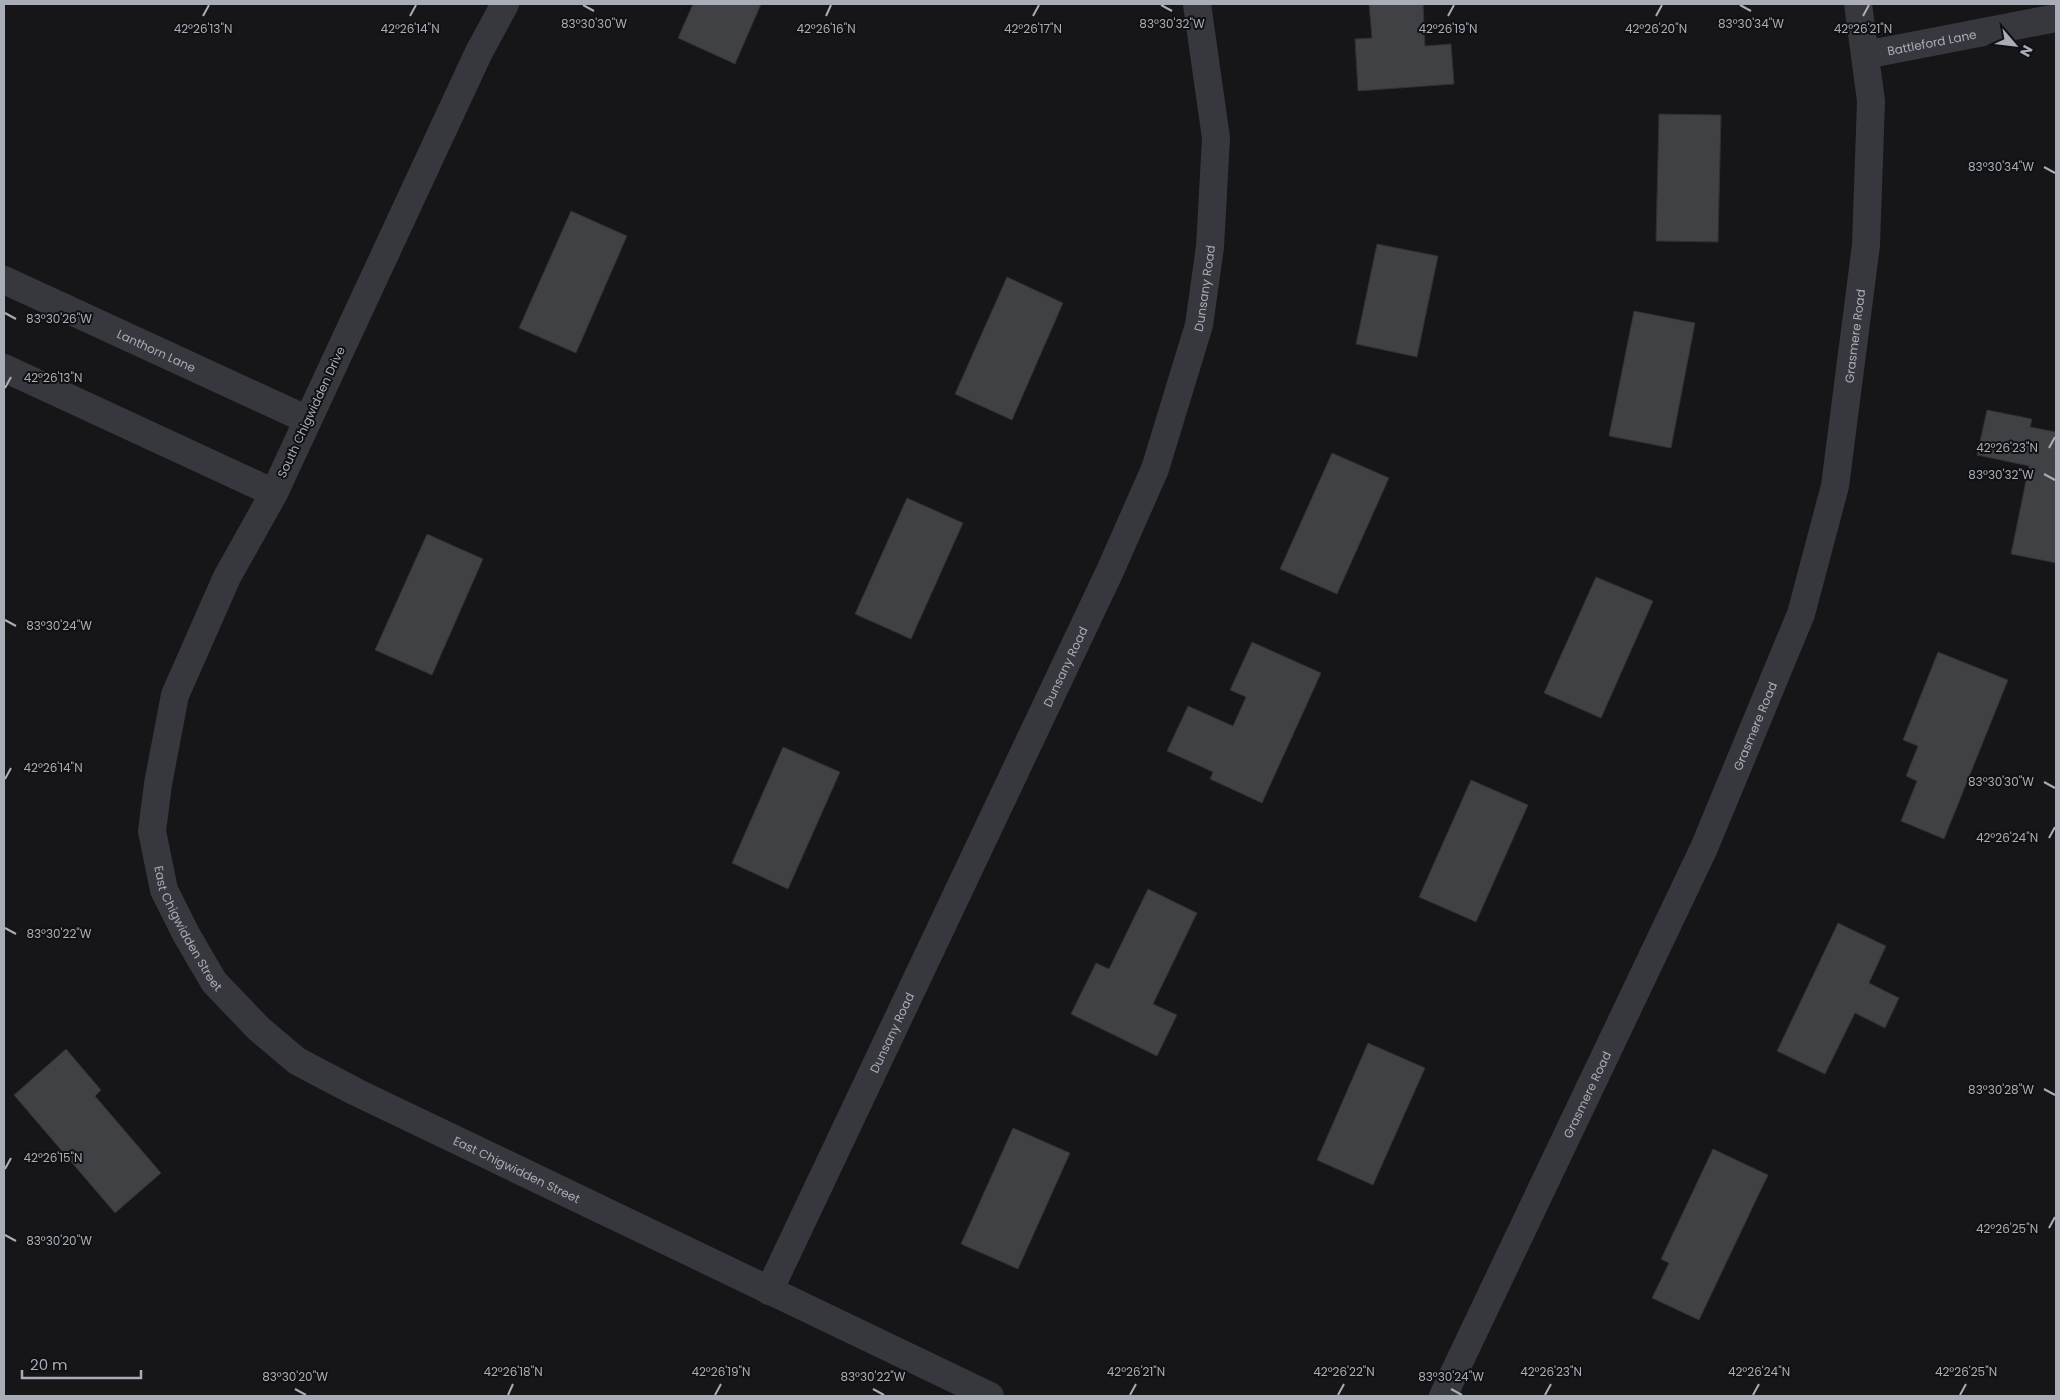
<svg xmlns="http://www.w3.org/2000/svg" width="2060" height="1400" viewBox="0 0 2060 1400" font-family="Poppins,sans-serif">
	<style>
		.building { fill: #404145; stroke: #303034 }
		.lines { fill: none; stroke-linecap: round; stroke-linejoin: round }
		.street { stroke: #37383d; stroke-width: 28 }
		.ticks { fill: none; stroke: #a8adb8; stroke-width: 2 }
		.labels { text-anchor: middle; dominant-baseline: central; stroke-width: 4; stroke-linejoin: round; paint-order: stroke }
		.street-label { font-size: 12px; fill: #a8adb8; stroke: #111113 }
		.ticks-label { font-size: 12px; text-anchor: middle; fill: #a8adb8; stroke: #111113; stroke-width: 4; stroke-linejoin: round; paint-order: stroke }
	</style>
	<rect width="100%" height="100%" fill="#161618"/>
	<path class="building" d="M693 4H761L735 64 678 38Z
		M1369 4H1423L1425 46 1451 44 1454 84 1358 91 1355 39 1372 38Z
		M1659 114 1721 115 1718 242 1656 241Z
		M571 211 627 236 576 353 519 328Z
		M1377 244 1438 256 1417 357 1356 344Z
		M1007 277 1063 303 1012 420 955 394Z
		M1634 311 1695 323 1671 448 1609 436Z
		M1987 410 2032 419 2030 427 2056 432V563L2011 554 2029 466 1977 455Z
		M1332 453 1389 478 1337 594 1280 569Z
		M907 498 963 523 911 639 855 614Z
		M427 534 483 559 432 675 375 650Z
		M1596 577 1653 601 1601 718 1544 693Z
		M1252 642 1321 673 1262 803 1210 779 1213 772 1167 751 1188 706 1233 726 1246 697 1230 690Z
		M1938 652 2008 680 1944 839 1901 821 1917 781 1906 776 1918 746 1903 740Z
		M783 747 840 772 788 889 732 863Z
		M1471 780 1528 805 1476 922 1419 897Z
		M1148 889 1197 913 1153 1004 1177 1015 1157 1056 1071 1014 1096 963 1109 969Z
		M1838 923 1886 946 1869 983 1899 998 1885 1028 1855 1013 1825 1074 1777 1051Z
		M1368 1043 1425 1068 1373 1185 1317 1160Z
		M66 1049 101 1090 95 1096 161 1173 115 1213 14 1095Z
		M1013 1128 1070 1153 1018 1269 961 1244Z
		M1713 1149 1768 1175 1699 1320 1652 1298 1669 1263 1661 1259Z"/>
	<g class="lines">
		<g class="street">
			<path id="s1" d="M505 4 479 52 274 493 227 577 175 695 158 784 152 831 164 890 186 934 214 982 259 1029 297 1061 356 1092 990 1396"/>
			<path id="s2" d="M1865 55 2056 18"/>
			<path id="s3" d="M4 280 308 420"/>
			<path d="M4 368 274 493"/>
			<path id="s4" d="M769 1291 1110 571 1155 469 1199 325 1210 247 1216 138 1197 4"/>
			<path id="s5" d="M1443 1396 1704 848 1801 614 1835 486 1866 245 1871 101 1858 4"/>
		</g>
	</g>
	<path class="ticks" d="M583 5 594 11M1161 5 1172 11M1740 5 1751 11M203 16 209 5M410 16 416 5M826 16 831 5M1033 16 1039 5M1448 16 1454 5M1656 16 1662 5M1863 16 1869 5M2044 167 2055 173M5 313 16 319M5 388 11 377M2049 448 2055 437M2044 474 2055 480M5 620 16 626M5 779 11 768M2044 782 2055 788M2049 838 2055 827M5 928 16 934M2044 1089 2055 1095M5 1169 11 1158M2049 1228 2055 1217M5 1235 16 1241M295 1389 306 1395M873 1389 884 1395M1451 1389 1462 1395M508 1395 513 1384M715 1395 721 1384M1130 1395 1136 1384M1338 1395 1344 1384M1545 1395 1551 1384M1753 1395 1759 1384M1960 1395 1966 1384"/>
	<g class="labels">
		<g class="street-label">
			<text stroke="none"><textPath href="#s2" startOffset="68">Battleford Lane</textPath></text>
			<text stroke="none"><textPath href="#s4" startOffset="1096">Dunsany Road</textPath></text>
			<text stroke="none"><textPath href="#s5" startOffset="1144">Grasmere Road</textPath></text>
			<text stroke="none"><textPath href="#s3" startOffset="168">Lanthorn Lane</textPath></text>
			<text transform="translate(311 412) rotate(-65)">South Chigwidden Drive</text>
			<text stroke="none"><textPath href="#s4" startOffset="691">Dunsany Road</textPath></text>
			<text stroke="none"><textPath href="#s5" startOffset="739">Grasmere Road</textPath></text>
			<text stroke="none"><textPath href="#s1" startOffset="1009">East Chigwidden Street</textPath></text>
			<text stroke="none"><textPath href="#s4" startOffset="286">Dunsany Road</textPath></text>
			<text stroke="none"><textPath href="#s5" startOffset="334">Grasmere Road</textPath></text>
			<text stroke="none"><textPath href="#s1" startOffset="1429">East Chigwidden Street</textPath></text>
		</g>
	</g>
	<g class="ticks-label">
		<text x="594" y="28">83°30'30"W</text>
		<text x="1172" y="28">83°30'32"W</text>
		<text x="1751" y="28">83°30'34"W</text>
		<text x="203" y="33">42°26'13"N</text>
		<text x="410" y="33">42°26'14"N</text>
		<text x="826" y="33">42°26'16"N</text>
		<text x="1033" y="33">42°26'17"N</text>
		<text x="1448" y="33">42°26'19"N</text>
		<text x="1656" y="33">42°26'20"N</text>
		<text x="1863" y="33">42°26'21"N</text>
		<text x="2001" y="171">83°30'34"W</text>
		<text x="59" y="323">83°30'26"W</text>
		<text x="53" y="382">42°26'13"N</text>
		<text x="2007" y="452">42°26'23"N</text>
		<text x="2001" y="479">83°30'32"W</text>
		<text x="59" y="630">83°30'24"W</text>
		<text x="53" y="772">42°26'14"N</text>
		<text x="2001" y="786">83°30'30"W</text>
		<text x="2007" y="842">42°26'24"N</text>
		<text x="59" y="938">83°30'22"W</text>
		<text x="2001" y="1094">83°30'28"W</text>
		<text x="53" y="1162">42°26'15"N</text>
		<text x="2007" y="1233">42°26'25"N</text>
		<text x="59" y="1245">83°30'20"W</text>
		<text x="513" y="1376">42°26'18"N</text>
		<text x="721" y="1376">42°26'19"N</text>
		<text x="1136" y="1376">42°26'21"N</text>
		<text x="1344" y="1376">42°26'22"N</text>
		<text x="1551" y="1376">42°26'23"N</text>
		<text x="1759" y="1376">42°26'24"N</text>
		<text x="1966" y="1376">42°26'25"N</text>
		<text x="295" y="1381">83°30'20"W</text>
		<text x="873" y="1381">83°30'22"W</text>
		<text x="1451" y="1381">83°30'24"W</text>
	</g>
	<rect width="2060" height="1400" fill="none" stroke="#a8adb8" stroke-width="10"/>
	<g transform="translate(2015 45) rotate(118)" stroke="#111113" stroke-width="4" paint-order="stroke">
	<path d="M0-4L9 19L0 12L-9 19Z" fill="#a8adb8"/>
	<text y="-8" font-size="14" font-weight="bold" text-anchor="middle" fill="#a8adb8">N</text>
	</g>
	<path d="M22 1370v8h119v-8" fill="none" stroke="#a8adb8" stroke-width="2.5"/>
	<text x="30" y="1370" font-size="15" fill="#a8adb8" stroke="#111113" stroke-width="4" paint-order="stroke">20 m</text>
</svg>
